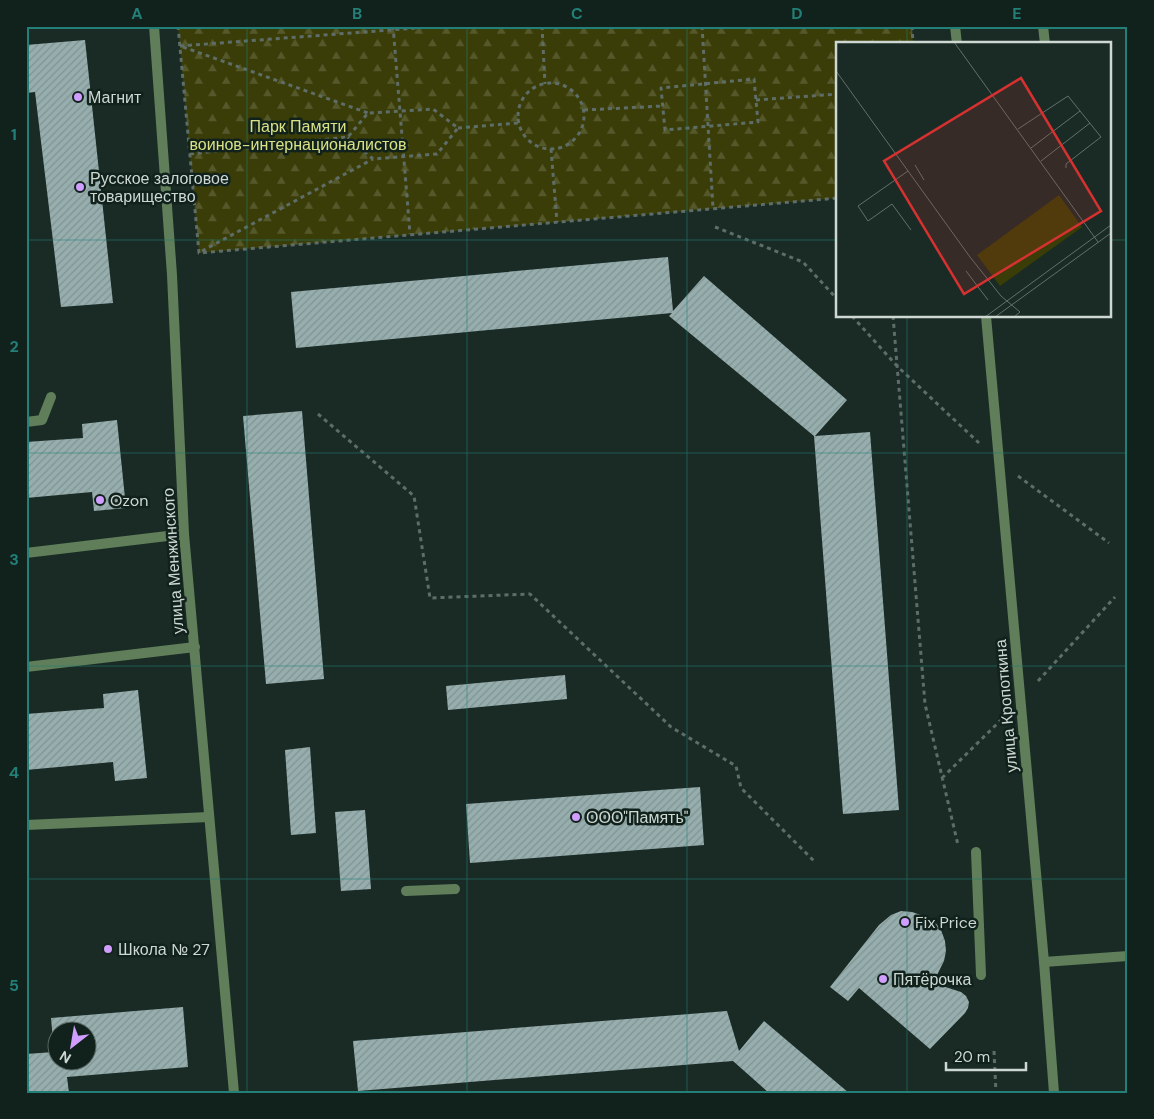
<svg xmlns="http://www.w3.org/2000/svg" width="1154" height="1119" viewBox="0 0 1154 1119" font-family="'DM Sans',sans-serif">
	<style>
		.forest { fill: url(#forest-firs) }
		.building { fill: url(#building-hatch); fill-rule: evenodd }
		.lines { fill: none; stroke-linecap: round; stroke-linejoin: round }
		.path { stroke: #5e6d67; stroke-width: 3; stroke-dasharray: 4 4; stroke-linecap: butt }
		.service { stroke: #5f7e59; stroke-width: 10 }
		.minor { stroke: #5f7e59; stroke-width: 10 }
		.tertiary { stroke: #5f7e59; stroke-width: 10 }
		.grid { fill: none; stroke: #228078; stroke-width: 1; stroke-opacity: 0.55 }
		.poi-dot { fill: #cf9eff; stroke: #11211b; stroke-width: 2 }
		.labels { text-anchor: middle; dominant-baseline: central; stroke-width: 5; stroke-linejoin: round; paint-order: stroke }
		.poi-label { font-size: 16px; fill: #cdd8d3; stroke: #11211b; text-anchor: start }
		.park-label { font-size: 16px; fill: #dae185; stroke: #11211b }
		.street-label { font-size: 16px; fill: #cdd8d3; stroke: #11211b }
		.inset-road { fill: none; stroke: #62706b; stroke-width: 1 }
		.view { fill: #d63131; fill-opacity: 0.15; stroke: #d63131; stroke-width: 2.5 }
		.inset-edge { fill: none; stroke: #cdd8d3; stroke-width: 2.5 }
		.neatline { fill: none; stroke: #228078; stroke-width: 2 }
		.grid-label { font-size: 16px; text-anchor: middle; font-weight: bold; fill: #228078 }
	</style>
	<defs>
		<pattern id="forest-firs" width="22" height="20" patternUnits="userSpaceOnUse" patternTransform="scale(1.25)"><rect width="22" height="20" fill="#3a3d07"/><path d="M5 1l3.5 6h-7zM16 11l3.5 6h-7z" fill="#55582a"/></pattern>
		<pattern id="building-hatch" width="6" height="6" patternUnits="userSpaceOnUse" patternTransform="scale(1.25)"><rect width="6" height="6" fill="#97aeae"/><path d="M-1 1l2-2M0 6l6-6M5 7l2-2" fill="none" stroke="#819392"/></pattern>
	</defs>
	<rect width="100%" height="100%" fill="#1a2b25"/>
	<path class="forest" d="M178 26H912L913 44H838V198L199 253Z"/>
	<path class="building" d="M85 40 113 303 61 307 35 92 26 93V45Z
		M668 257 673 311 704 276 847 400 815 436 870 432 899 810 843 814 814 436 669 316 672 313 296 348 291 292Z
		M302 411 324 679 266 684 243 416Z
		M117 420 126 508 94 511 92 492 26 498V442L83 438 82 424Z
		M565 675 567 699 448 710 446 686Z
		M138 690 147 778 115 781 113 762 26 770V714L104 708 103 694Z
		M310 747 316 833 291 835 285 750Z
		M700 787 704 845 470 863 466 804Z
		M365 810 371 889 341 891 335 812Z
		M901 911 912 912 924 916 934 921 941 930 945 941 946 951 944 961 933 983 961 992 966 996 969 1002 968 1008 965 1013 930 1049 859 988 848 1001 830 987 879 925 891 915Z
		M183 1007 188 1067 67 1077 69 1093H26V1054L54 1052 51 1018ZM58 1032H88V1062H58Z
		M727 1011 739 1051 764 1021 849 1093H769L733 1061 358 1091 353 1041Z"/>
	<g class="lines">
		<path class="path" d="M178 26 199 253 838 198
			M393 26 410 234
			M542 26 545 84
			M702 26 713 208
			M912 26 913 44
			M180 46 443 26
			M183 47 368 113
			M754 79 758 122 665 130 661 88Z
			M518 116a33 33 0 1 1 66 0a33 33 0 1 1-66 0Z
			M756 100 838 94
			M584 110 663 106
			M458 128 518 123
			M551 149 557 222
			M190 154 348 137 368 113 433 109 458 128 437 154 373 159 348 137
			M715 227 803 262 838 300
			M202 251 373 159
			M852 316 897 366 979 443
			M893 316 925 704 958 845
			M318 414 414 496 430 598 530 594 671 727 736 766 741 788 815 862
			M1018 476 1109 543
			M1038 681 1115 597
			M942 778 1004 717
			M994 1051 996 1093"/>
		<path class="service" d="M1043 26 1045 44
			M26 422 42 420 51 397
			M26 553 184 534
			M26 667 195 647
			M26 825 209 817
			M976 852 981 975
			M406 891 455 889
			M1044 962 1128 956"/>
		<path class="minor" d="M154 26 172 275 184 534 234 1093"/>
		<path class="tertiary" d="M955 26 957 44
			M986 316 1044 962 1054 1093"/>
	</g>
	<path class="grid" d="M247 26V1093M467 26V1093M687 26V1093M907 26V44M26 240H838M1110 240H1128M907 316V1093M26 453H1128M26 666H1128M26 879H1128"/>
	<g class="poi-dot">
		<circle cx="78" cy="97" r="5"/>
		<circle cx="80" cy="187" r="5"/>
		<circle cx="100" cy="500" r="5"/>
		<circle cx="576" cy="817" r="5"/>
		<circle cx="905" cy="922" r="5"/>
		<circle cx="108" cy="949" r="5"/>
		<circle cx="883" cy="979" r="5"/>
	</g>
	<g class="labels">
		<g class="poi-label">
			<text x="88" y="97">Магнит</text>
			<text x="90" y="178">Русское залоговое<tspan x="90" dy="18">товарищество</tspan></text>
			<text x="110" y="500">Ozon</text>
			<text x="586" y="817">ООО"Память"</text>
			<text x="915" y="922">Fix Price</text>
			<text x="118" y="949">Школа № 27</text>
			<text x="893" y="979">Пятёрочка</text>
		</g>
		<g class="park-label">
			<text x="298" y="126">Парк Памяти<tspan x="298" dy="18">воинов-интернационалистов</tspan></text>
		</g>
		<g class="street-label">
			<text transform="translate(173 561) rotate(-94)">улица Менжинского</text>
			<text transform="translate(1006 706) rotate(-95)">улица Кропоткина</text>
		</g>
	</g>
	<g transform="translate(836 42)">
		<rect width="275" height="275" fill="#1a2b25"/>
		<path d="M223 153 246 185 164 244 141 213Z" fill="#3a3d07"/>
		<path class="inset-road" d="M118 0 262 200M0 29 134 215 165 254 184 270 178 275M182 87 232 54 265 95 230 122V126M195 106 244 69M205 119 254 81M79 123 88 138M72 129 22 164 32 179 56 162 75 188M130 229 152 258M149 275 275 183M159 275 275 191"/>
		<path class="view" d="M185 36 265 169 128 252 48 119Z"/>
		<rect width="275" height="275" class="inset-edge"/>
	</g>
	<rect width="1154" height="1119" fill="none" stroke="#11211b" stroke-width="55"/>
	<g transform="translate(72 1046) rotate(211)"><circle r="24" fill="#11211b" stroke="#5c6a65"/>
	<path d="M0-4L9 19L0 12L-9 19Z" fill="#cf9eff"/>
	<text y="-8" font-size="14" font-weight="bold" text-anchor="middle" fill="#cdd8d3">N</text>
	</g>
	<path d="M946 1062v8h80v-8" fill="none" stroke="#cdd8d3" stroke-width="2.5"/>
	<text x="954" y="1062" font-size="15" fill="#cdd8d3" stroke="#11211b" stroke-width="4" paint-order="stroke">20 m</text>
	<rect x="28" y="28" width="1098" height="1064" class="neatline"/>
	<g class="grid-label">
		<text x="137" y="19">A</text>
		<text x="357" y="19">B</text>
		<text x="577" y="19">C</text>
		<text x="797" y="19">D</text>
		<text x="1017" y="19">E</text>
		<text x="14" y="140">1</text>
		<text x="14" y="352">2</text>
		<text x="14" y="565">3</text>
		<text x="14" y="778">4</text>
		<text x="14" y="991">5</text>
	</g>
</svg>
